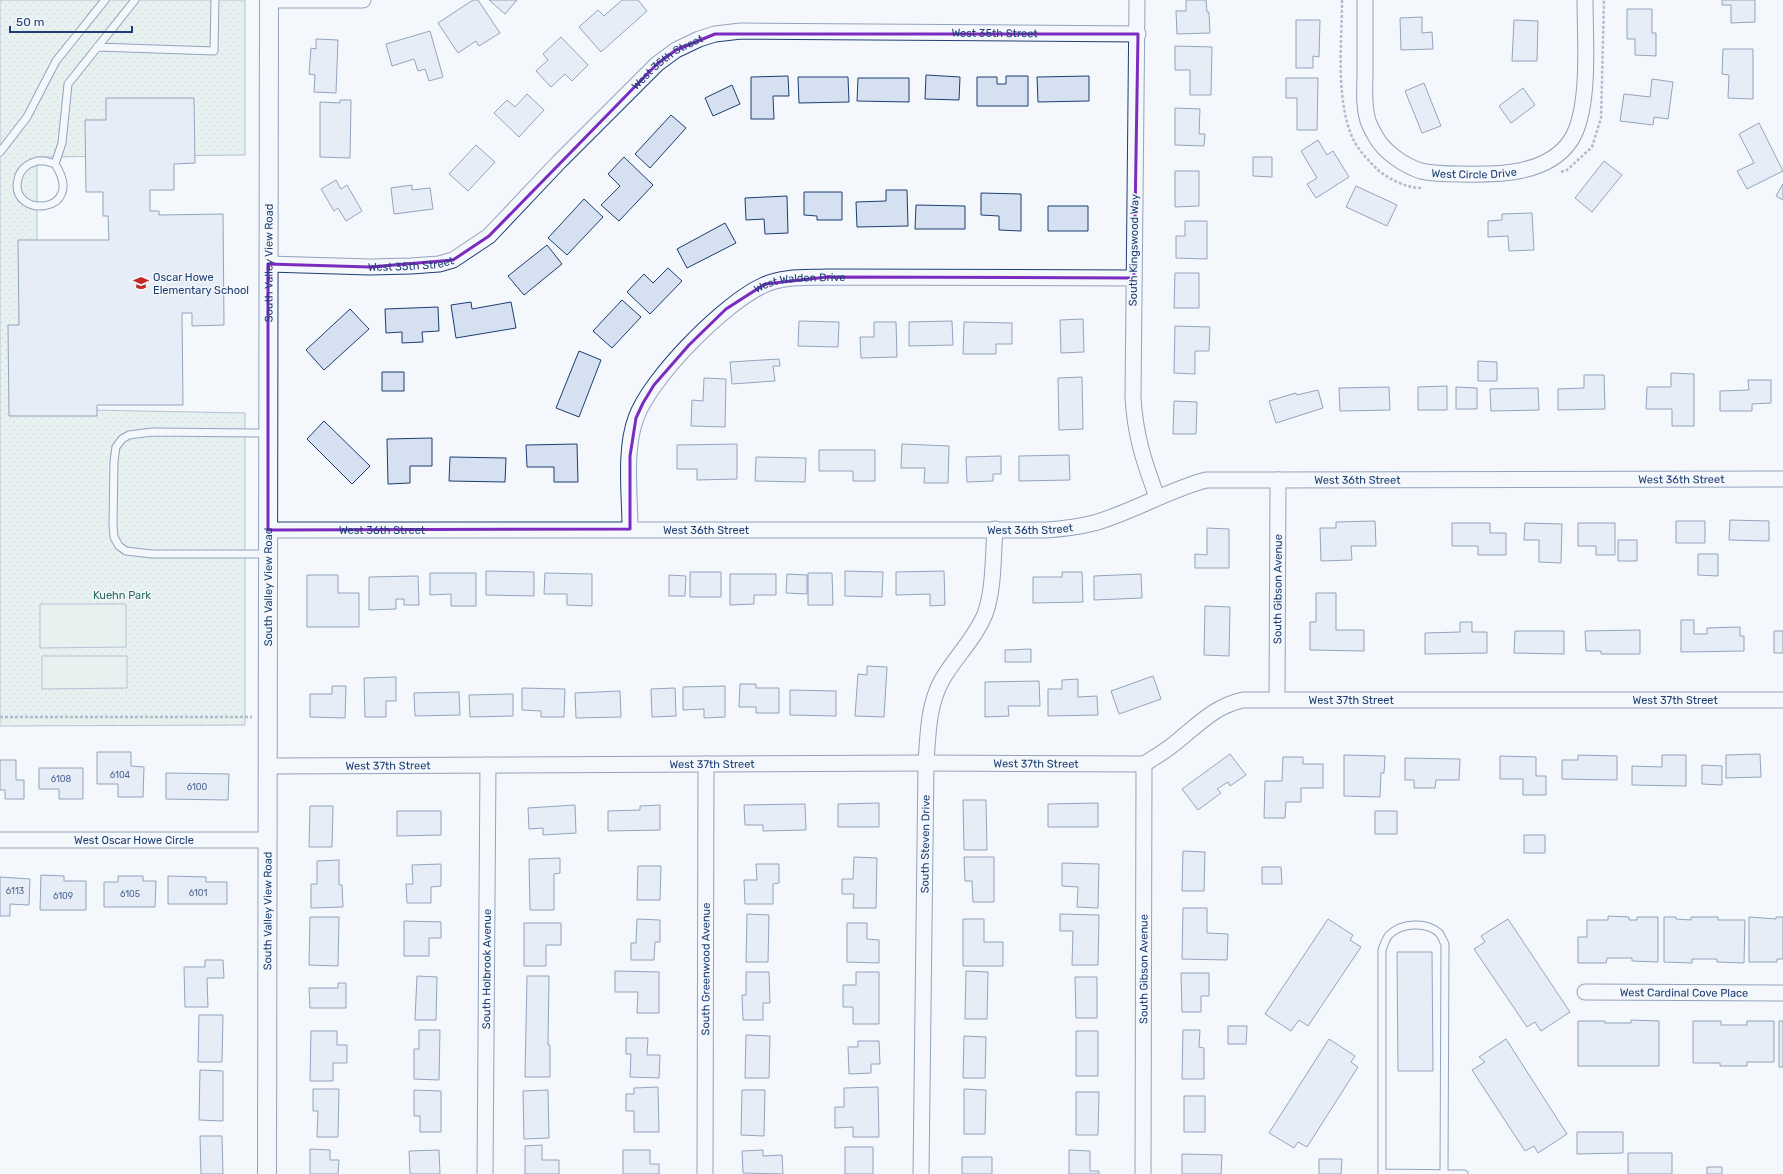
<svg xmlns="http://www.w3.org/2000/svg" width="1783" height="1174" viewBox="0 0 1783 1174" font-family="Rubik,sans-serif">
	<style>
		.park { fill: url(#park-dots); stroke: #687fa3 }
		.pitch { fill: #d7e8df; stroke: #687fa3 }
		.building { fill: #d5e0f0; stroke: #1d3f73 }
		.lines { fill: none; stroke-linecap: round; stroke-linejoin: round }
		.service-casing { stroke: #1d3f73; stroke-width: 9 }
		.minor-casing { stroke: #1d3f73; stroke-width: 17 }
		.tertiary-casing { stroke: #1d3f73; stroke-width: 20 }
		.path { stroke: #5e769c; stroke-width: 2.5; stroke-dasharray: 3 2; stroke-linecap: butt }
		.service { stroke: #f4f7fb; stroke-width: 7 }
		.minor { stroke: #f4f7fb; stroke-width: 15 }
		.tertiary { stroke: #f4f7fb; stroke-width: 18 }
		.marked { fill: none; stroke: #7b2cbf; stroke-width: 3; stroke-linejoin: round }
		.labels { text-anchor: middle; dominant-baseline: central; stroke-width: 3; stroke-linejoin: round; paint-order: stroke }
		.number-label { font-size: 9px; fill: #4b6792 }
		.street-label { font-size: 11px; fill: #1d3f73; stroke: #f4f7fb }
		.poi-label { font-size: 11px; fill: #1d3f73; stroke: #f4f7fb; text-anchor: start }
		.park-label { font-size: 11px; fill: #2c6c60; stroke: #f4f7fb }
	</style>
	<defs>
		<pattern id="park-dots" width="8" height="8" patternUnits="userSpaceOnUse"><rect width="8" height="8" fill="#d7e8df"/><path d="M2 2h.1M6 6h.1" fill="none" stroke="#b8c8c3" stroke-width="1.8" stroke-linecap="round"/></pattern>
	</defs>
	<rect width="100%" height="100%" fill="#f4f7fb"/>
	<path class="park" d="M0 0H245V155L37 157V409L245 413V725L0 726Z"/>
	<path class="pitch" d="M40 604H126V647L40 648Z
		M42 656H127V688L42 689Z"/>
	<path class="building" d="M473 0H478L500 33 479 46 476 41 458 53 438 23Z
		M489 0H517L505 14Z
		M622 0H638L647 11 601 52 579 27 598 10 604 16Z
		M1186 0H1206L1207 12H1209L1210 33 1177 34 1176 11H1186Z
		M1722 0H1755V22L1731 23V5H1722Z
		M1627 9H1652V33H1656V56L1635 55V39H1627Z
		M1422 17V33L1432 32 1433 49 1401 50 1400 18Z
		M1296 20H1320L1319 57 1313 56V68H1296Z
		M1514 20 1538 21 1537 61H1512Z
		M430 31 443 77 429 81 425 69 418 71 414 59 392 66 386 44Z
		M561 37 588 65 572 81 565 74 551 87 536 71 548 60 543 54Z
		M316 39 338 40 336 93 314 92 315 75 309 74 311 48 316 49Z
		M1175 46 1212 47 1211 95H1190V70H1175Z
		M1723 49H1753V99L1728 98 1729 75 1722 74Z
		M926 75 960 77 959 100 925 99Z
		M788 76 789 96H773L774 119H751V77Z
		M1006 76H1028V106H977V77H997V84H1006Z
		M1089 76V101L1038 102 1037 77Z
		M798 77H848L849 102 799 103Z
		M858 78H909V102L857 101Z
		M1286 78H1318L1317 130H1297V98H1286Z
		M1652 79 1673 82 1668 119 1654 117 1653 125 1620 121 1624 94 1650 97Z
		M1424 83 1441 126 1422 133 1405 91Z
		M732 85 740 104 713 116 705 98Z
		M1523 88 1535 105 1511 123 1499 106Z
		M527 94 544 110 519 137 494 113 507 100 515 107Z
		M106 98H194L195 163 174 164V190H150V211H159V215L223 214 224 325 192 326V313H182L183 405H97V416H9L8 325H19L18 240H109L108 216H103V192H86L85 120H106Z
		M340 100H351L350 158 320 157V102L340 103Z
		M1175 108 1200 109 1199 134H1205L1204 146 1175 145Z
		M671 115 686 128 650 168 635 154Z
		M1759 123 1783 171 1747 189 1737 171 1754 163 1739 134Z
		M1318 140 1327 155 1333 151 1349 177 1316 198 1307 184 1317 178 1301 151Z
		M476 145 495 162 468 191 449 174Z
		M624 157 653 185 619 221 601 205 620 186 608 174Z
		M1253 157H1272V177L1253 176Z
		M1604 161 1622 175 1592 212 1575 198Z
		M1175 171H1199V206L1175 207Z
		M336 180 341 189 347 185 362 211 346 221 338 208 334 211 321 189Z
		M1783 184V200L1776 196Z
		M412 185V190L430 188 433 209 394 214 391 188Z
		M1356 186 1397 205 1387 226 1346 207Z
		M886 190H907L908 226 857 227 856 202 886 201Z
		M804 192H842V220H817V216L804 215Z
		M981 193 1021 194V231L999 230V216L981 215Z
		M787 196 788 233 765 234 764 219 746 220 745 198Z
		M584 199 603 217 567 255 548 238Z
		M916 205 965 206V229H915Z
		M1048 206H1088V231H1048Z
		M1532 213 1534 250 1509 251 1508 236 1488 237V221L1502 220V214Z
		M1185 221H1207V259L1176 258V236H1185Z
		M725 223 736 243 687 268 677 249Z
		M547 245 562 264 524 295 508 276Z
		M668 268 682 281 650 314 627 292 644 274 653 283Z
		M1175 273H1199V308H1174Z
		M622 300 641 317 612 348 593 331Z
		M471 302 472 309 511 302 516 328 456 338 451 305Z
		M438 307 439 331 422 332 423 342 402 343V332L386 333 385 309Z
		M350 309 369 329 324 370 306 350Z
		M1083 319 1084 352 1061 353 1060 320Z
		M799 321 839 322 838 347 798 346Z
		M952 321 953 345 909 346V322Z
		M874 322H896L897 357 861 358 860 337H874Z
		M964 322 1012 323V344H996V354H963Z
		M1175 326 1210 327 1209 351H1195V374L1174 373Z
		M579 351 601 360 579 417 556 408Z
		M779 359 780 366H773L775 381 732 384 730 362Z
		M1478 361 1497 362V381H1478Z
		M382 372H404V391H382Z
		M1671 373 1694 374V426H1672V409H1646L1647 387H1671Z
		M1584 375H1604L1605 409 1558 410V389L1584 388Z
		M1082 377 1083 429 1059 430 1058 378Z
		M704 378 726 379 725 427 691 426 692 400 703 401Z
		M1748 380H1771V403L1752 404V411H1720V391L1749 390Z
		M1447 386V410H1418V387Z
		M1389 387 1390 410 1340 411 1339 388Z
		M1456 387 1477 388V409H1456Z
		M1538 388 1539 410 1491 411 1490 389Z
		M1318 390 1323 408 1276 423 1269 401 1296 393 1297 395Z
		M1174 401 1197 402 1196 434H1173Z
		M324 421 370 466 352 484 307 439Z
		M432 438V466H410V483L388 484 387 439Z
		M577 444 578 482H554V467H527L526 445Z
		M737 444V479L697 480V469H677V445Z
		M902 444 949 446 948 483H924L925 468H901Z
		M819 450H875V481H853V471H819Z
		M1069 455 1070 480 1019 481V456Z
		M1001 456V474H993V481L967 482 966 457Z
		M450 457 506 458 505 482 449 481Z
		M756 457 806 458 805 482 755 481Z
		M1730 520 1769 521V541L1729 540Z
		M1375 521 1376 546H1351L1352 560 1321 561 1320 528H1336V522Z
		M1676 521H1705V543H1676Z
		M1452 523H1490V533H1506V555H1478V546H1452Z
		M1525 523 1562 524 1561 563 1539 562V540H1524Z
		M1578 523H1615V555H1596V546H1578Z
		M1207 528 1229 529V568H1195V554L1207 555Z
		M1618 540H1637V561H1618Z
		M1698 554H1718V576L1698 575Z
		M486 571 534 572V596L486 595Z
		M845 571 883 572 882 597 845 596Z
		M944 571 945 605 930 606V594L896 595V572Z
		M690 572H721V597H690Z
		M1062 572H1082L1083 602 1033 603V577H1062Z
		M430 573H476V606H451V594L430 595Z
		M545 573 592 574V606L567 605V594H544Z
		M808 573H832L833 605H808Z
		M730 574H776V595H754V604L730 605Z
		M787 574 807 575V594L786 593Z
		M1141 574 1142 598 1094 600V576Z
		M307 575H338V593H359V627H307Z
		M669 575 686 576 685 596H669Z
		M418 576 419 605H404V599H396V609L369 610V577Z
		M1316 593H1336V630H1364V651L1310 650V622H1316Z
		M1205 606 1230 607 1229 656 1204 655Z
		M1681 620H1694V634H1707V628L1740 627V636H1744V651L1681 652Z
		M1460 622H1472V632H1487V653L1425 654V633L1460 632Z
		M1640 630V654H1601V651H1586L1585 631Z
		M1515 631H1564V654L1514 653Z
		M1774 631H1783V653H1774Z
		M1031 649V662H1005V650Z
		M867 666 887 667 884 717 855 716 858 674 867 675Z
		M1153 676 1161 699 1119 714 1111 691Z
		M396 677V701H386V717H365L364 678Z
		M1078 679V697L1097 696 1098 715 1048 716V689H1062V680Z
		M1039 681 1040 706H1008L1009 716 985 717V682Z
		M740 684H756V688H779V713H756V707H739Z
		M332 686H346L345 718 310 717V694H332Z
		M725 686V717L704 718V709L683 710V687Z
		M522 688 565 689 564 717H541V711L522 710Z
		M675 688 676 716 652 717 651 689Z
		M790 690 836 691V716L790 715Z
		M620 691 621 717 576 718 575 693Z
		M459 692 460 715 415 716 414 693Z
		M513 694V716L470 717 469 695Z
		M97 752H131V766L144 767 143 797H118V784H97Z
		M1230 754 1246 775 1230 786 1228 782 1217 789 1221 793 1198 810 1182 789Z
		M1760 754 1761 777 1726 778V755Z
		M1344 755 1385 756 1384 773H1381L1380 797 1344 796Z
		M1578 755 1617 756V780L1562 779V760H1578Z
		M1662 755H1686V786L1632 785V766L1662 767Z
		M1500 756 1536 757V776H1546V795H1523V779H1500Z
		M1283 757H1303V764H1323V788H1301V802H1286L1285 818H1264L1265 781H1282Z
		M1405 758 1460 759 1459 780H1436L1435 788H1414V780H1405Z
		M0 760H16V780H24V799H5V790H0Z
		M1702 765 1722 766V785L1702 784Z
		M39 768H83V799H59V789H39Z
		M166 773 229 774 228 800 166 799Z
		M963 800H986L987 850H964Z
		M879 803V827H838V804Z
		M1098 803V827H1048V804Z
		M805 804 806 830 763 831V825H745L744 805Z
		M575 805 576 833 543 835V828L529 829 528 808Z
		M660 805V830L608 831V811L640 810V806Z
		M310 806H333L332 847H309Z
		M397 811H441V835L397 836Z
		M1375 811H1397V834H1375Z
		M1524 835H1545V853H1524Z
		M1183 851 1205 852 1204 891H1182Z
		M854 857 877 858 876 908H853L854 894H842V879H853Z
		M964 857H994V902H973L972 881H965Z
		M560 858V873L554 874V910H530L529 859Z
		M339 860V885H342L343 907 311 908V884H317V861Z
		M1062 863 1099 864 1098 908 1077 907 1078 887 1062 886Z
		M441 864V886L431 887V903H407L406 884H413L412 865Z
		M756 864H779V883L773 884V904H745L744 880H757Z
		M638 866H661L660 900H637Z
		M1262 867H1281L1282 884H1262Z
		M41 875 64 876V881H86V910H40Z
		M118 876H143V881H156L155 907H104V882H118Z
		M168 876 206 877V882H227V904H168Z
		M0 877 30 879 29 905 10 904V916H0Z
		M1183 908H1207V933L1228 934 1227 960 1182 959Z
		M747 914 769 915 768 962H746Z
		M1060 914 1099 915 1098 965H1072L1073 931H1060Z
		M1608 916 1629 917V920H1637V917H1658V962L1632 961V958H1607L1606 963H1578V937H1587V920H1608Z
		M310 917H339L338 966 309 965Z
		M1664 917H1676V919L1691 920V917H1718V920H1745L1744 963 1717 962V959H1692V963L1664 962Z
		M1749 917 1776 919V917H1783V959H1777V962H1749Z
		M637 919 660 920V942H655L654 960H631V943H636Z
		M963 919H984V942H1003V966H963Z
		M1328 919 1353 935 1350 940 1361 947 1308 1026 1299 1020 1291 1031 1265 1014Z
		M1508 919 1570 1012 1541 1031 1535 1022 1527 1027 1474 949 1485 942 1481 936Z
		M404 921 441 922V938H429V956H404Z
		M524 923H561V945H546V966H524Z
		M847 923H867V939L879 940V963L847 962Z
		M1397 952H1432L1433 1071H1398Z
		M205 960H223L224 978H207L208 1007H185L184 967H205Z
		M615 971 659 972V1013H637L638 992H615Z
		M966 971 988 972 987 1019H965Z
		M746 972H769L770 1003H763V1020H743L742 995H746Z
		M856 972H879V1024H853V1007H843V985H856Z
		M1181 973H1209V996H1201V1012H1182Z
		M417 976 437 977 436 1020H415Z
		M527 976H549L548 1045H550V1077H525Z
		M1075 977H1097V1018H1076Z
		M338 983H346V1008H310L309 988H338Z
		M199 1015H223L222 1062H198Z
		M1631 1020 1659 1021V1066H1578V1021H1605V1023H1631Z
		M1693 1021H1721V1025H1747V1021H1774V1062H1747V1066H1720V1063H1693Z
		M1779 1021H1783V1067H1779Z
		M1228 1026H1247L1246 1044H1228Z
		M419 1030H440L439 1080 414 1079V1049H419Z
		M1183 1030H1200L1199 1047 1204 1048V1079H1182Z
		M311 1031H337V1045H347V1063H333V1081H310Z
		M1076 1031H1098V1076H1076Z
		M746 1035 770 1036 769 1078H745Z
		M964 1036 986 1037 985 1078H963Z
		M626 1038H648L647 1055H660L659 1078 630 1077 631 1054H626Z
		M1329 1039 1355 1056 1351 1062 1358 1067 1307 1147 1298 1142 1294 1148 1269 1133Z
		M1506 1039 1567 1134 1538 1153 1534 1146 1525 1151 1472 1070 1485 1062 1479 1057Z
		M858 1041H879L880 1064H871V1073L849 1074 848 1047H858Z
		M200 1070 223 1071V1121L199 1120Z
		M658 1087 659 1132H634V1111H626V1094H634V1088Z
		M878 1087 879 1137H853V1127L835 1128V1107H844V1088Z
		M313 1089H339L338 1137H317L318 1111H313Z
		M964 1089 986 1090 985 1134H964Z
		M414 1090 441 1091V1132H420V1116H414Z
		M548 1090 549 1138 524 1139 523 1091Z
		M742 1090H765L764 1136 741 1135Z
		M1076 1092H1099L1098 1135H1076Z
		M1184 1096H1205V1132H1184Z
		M1577 1132H1623V1153L1577 1154Z
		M200 1136H222L223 1174H201Z
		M542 1145V1160H559V1174H525V1146Z
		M845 1147H873V1174H845Z
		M310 1149 330 1150V1160H339L338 1174H310Z
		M439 1150 440 1174H410L409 1151Z
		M623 1150H650V1164H659V1174H623Z
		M763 1150V1156L782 1155 783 1174 743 1173 742 1151Z
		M1069 1150 1090 1151V1171H1099V1174H1069Z
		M1628 1153H1672V1174H1628Z
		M1182 1154 1222 1155 1221 1174H1182Z
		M962 1157H992V1174H962Z
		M1319 1159H1342L1341 1174H1319Z
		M1707 1167H1722V1174H1707Z"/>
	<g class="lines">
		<g class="service-casing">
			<path id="service" d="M97 47 214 51 215 0
				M0 152 27 117 56 61 105 0
				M37 161H45L55 164C88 215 8 219 18 179 20 169 27 164 37 161Z
				M55 164 62 143 68 84 135 0
				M267 554H152L126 551 119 546 114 537 113 525 114 461 116 447 122 439 129 435 152 432 268 433
				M1382 1173 1464 1174
				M1382 1174V950C1384 945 1386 938 1389 935 1401 923 1426 921 1439 933 1441 935 1443 941 1445 944L1444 1174"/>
		</g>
		<g class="minor-casing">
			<g id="minor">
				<path d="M270 0H363"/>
				<path d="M1137 0 1133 397C1135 435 1144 462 1157 497"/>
				<path id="s1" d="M1365 0C1365 24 1365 48 1365 73 1365 88 1363 105 1368 121 1370 126 1373 132 1376 137 1384 152 1405 166 1421 171 1434 174 1448 174 1460 174 1498 175 1548 175 1571 140 1591 109 1585 37 1585 0"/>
				<path id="s2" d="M268 264 370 267 411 266 439 264 453 260 489 236 559 162 657 64 676 50 699 39 715 34 741 31 1138 34"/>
				<path id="s3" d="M630 529C630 495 624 450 636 418 650 378 725 302 764 285 783 276 807 278 827 277L1134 278"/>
				<path id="s4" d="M268 530H1046C1062 529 1078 527 1094 523 1133 512 1168 490 1206 480L1783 479"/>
				<path id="s5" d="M1277 699 1278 480"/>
				<path id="s6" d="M268 766 926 763 1144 764C1157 756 1169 749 1180 739 1201 722 1216 706 1243 700H1783"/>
				<path id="s7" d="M0 840H268"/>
				<path id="s8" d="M1585 992 1783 993"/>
				<path id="s9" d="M485 1174 488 765"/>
				<path id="s10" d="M705 1174 706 764"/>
				<path id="s11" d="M921 1174 926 763C928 735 928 705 942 680 955 657 975 639 985 614 994 590 993 555 995 529"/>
				<path id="s12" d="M1143 1174 1144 764"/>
			</g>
		</g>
		<g class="tertiary-casing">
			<g id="tertiary">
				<path id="s13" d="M267 1174 269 0"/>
			</g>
		</g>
		<path class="path" d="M1342 0C1342 43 1335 99 1353 139 1359 151 1369 161 1378 170 1390 180 1407 188 1422 188
			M1561 172 1567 170 1592 147 1601 118 1604 0
			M0 717H252"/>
		<use href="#service" class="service"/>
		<use href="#minor" class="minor"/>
		<use href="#tertiary" class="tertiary"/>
	</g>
	<path d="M0 0H1783V1174H0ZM715 34H1138L1134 278 827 277 765 284 726 309 689 345 654 385 643 403 636 418 630 456V529L268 530V264L370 267 453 260 489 236 657 64 676 50Z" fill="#f4f7fb" fill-opacity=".55" fill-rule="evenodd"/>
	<path class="marked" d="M715 34H1138L1134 278 827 277 765 284 726 309 689 345 654 385 643 403 636 418 630 456V529L268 530V264L370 267 453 260 489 236 657 64 676 50Z"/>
	<defs>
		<g id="school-bare" transform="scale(1.2)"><path d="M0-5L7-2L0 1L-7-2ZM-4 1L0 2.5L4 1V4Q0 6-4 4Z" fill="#c62828" stroke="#f4f7fb" stroke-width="2.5" paint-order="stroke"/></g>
	</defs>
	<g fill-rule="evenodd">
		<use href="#school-bare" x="141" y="283"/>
	</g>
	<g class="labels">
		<g class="number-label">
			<text x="120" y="775">6104</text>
			<text x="61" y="779">6108</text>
			<text x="197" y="787">6100</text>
			<text x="15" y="891">6113</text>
			<text x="198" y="893">6101</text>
			<text x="130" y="894">6105</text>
			<text x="63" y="896">6109</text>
		</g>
		<g class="street-label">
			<text stroke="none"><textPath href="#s2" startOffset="815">West 35th Street</textPath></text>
			<text stroke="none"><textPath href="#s2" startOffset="479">West 35th Street</textPath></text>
			<text stroke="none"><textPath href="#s1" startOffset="250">West Circle Drive</textPath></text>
			<text transform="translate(1134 250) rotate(-89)">South Kingswood Way</text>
			<text stroke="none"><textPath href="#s2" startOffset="143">West 35th Street</textPath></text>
			<text stroke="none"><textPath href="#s13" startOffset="911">South Valley View Road</textPath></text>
			<text stroke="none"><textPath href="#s3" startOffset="335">West Walden Drive</textPath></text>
			<text stroke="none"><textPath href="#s4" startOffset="1422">West 36th Street</textPath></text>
			<text stroke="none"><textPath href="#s4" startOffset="1098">West 36th Street</textPath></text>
			<text stroke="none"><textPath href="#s4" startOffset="762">West 36th Street</textPath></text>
			<text stroke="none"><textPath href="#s4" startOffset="438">West 36th Street</textPath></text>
			<text stroke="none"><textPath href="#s4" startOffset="114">West 36th Street</textPath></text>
			<text stroke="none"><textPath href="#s13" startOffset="587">South Valley View Road</textPath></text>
			<text stroke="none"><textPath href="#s5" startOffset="110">South Gibson Avenue</textPath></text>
			<text stroke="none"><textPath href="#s6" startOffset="1103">West 37th Street</textPath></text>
			<text stroke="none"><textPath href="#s6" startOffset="1427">West 37th Street</textPath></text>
			<text stroke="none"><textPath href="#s6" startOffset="444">West 37th Street</textPath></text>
			<text stroke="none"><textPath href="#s6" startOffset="768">West 37th Street</textPath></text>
			<text stroke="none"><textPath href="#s6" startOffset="120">West 37th Street</textPath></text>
			<text stroke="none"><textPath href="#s7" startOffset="134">West Oscar Howe Circle</textPath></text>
			<text stroke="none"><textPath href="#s11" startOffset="330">South Steven Drive</textPath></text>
			<text stroke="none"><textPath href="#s13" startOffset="263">South Valley View Road</textPath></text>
			<text stroke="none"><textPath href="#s9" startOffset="205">South Holbrook Avenue</textPath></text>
			<text stroke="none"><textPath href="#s10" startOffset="205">South Greenwood Avenue</textPath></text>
			<text stroke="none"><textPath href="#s12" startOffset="205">South Gibson Avenue</textPath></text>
			<text stroke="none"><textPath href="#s8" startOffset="99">West Cardinal Cove Place</textPath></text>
		</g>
		<g class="poi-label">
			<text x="153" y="277">Oscar Howe<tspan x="153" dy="13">Elementary School</tspan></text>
		</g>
		<g class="park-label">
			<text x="122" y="595">Kuehn Park</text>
		</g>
	</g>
	<path d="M10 26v6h122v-6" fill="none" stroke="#1d3f73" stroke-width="2"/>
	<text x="16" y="26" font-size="12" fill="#1d3f73" stroke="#f4f7fb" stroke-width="3" paint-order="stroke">50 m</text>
</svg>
